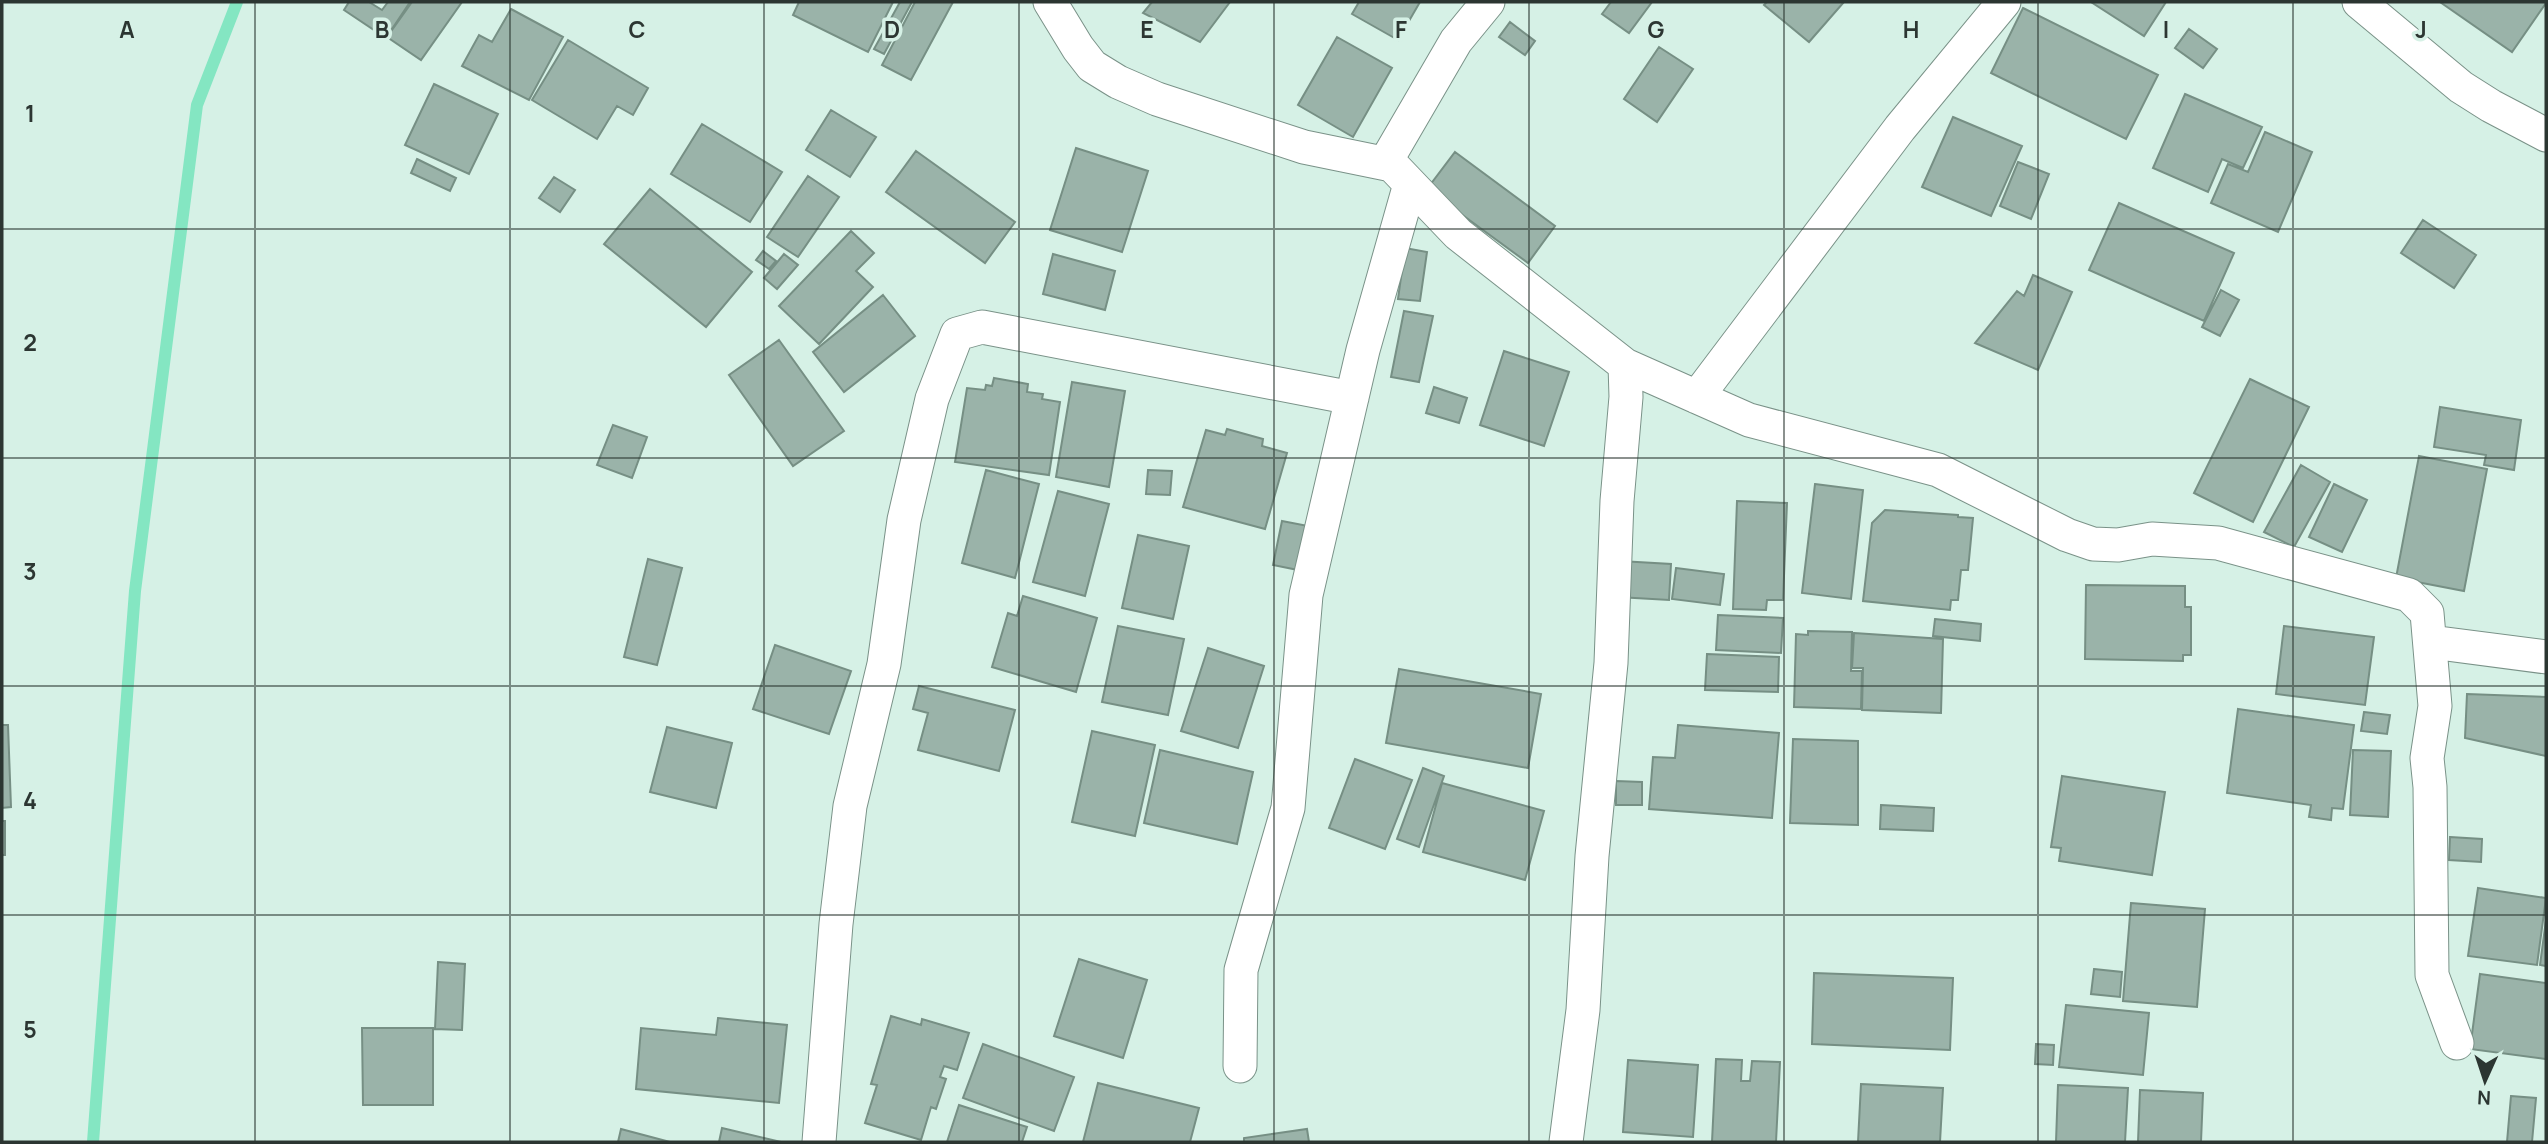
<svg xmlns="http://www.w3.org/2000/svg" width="2548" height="1144" viewBox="0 0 2548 1144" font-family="Manrope,sans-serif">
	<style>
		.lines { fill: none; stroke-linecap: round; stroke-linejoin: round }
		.stream { stroke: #84e6c2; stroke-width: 12 }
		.building { fill: #9ab3a9; stroke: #768f84; stroke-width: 2 }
		.minor-casing { stroke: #7a9288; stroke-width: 35 }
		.minor { stroke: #fff; stroke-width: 33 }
		.grid { fill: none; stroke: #2c3632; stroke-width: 2; stroke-opacity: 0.55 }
		.grid-label { font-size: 23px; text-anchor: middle; font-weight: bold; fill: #2c3632; stroke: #d6f1e6; stroke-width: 7; stroke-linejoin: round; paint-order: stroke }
	</style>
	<rect width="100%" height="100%" fill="#d6f1e6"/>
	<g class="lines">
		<path class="stream" d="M93 1142 135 591 197 105 237 2"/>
	</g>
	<path class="building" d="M349 2H369L382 10 388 2H410L386 38 344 10Z
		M412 2H462L421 60 387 37Z
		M799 2H893L868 52 793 15Z
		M900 2H912L884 54 874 49Z
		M915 2H953L911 80 882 65Z
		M1152 2H1230L1200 42 1143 13Z
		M1359 2H1420L1398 40 1352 14Z
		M1611 2H1652L1629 33 1602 14Z
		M1767 2H1844L1809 42 1764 5Z
		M2091 2H2166L2144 36Z
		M2440 2H2546V3L2512 52Z
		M2023 8 2158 75 2126 139 1991 73Z
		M511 9 563 37 529 100 462 66 479 35 492 42Z
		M1510 22 1535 41 1525 55 1499 37Z
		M2189 29 2217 49 2203 68 2175 48Z
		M1337 37 1392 68 1353 137 1298 105Z
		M568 40 648 88 633 115 617 106 597 139 532 100Z
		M1659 47 1693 69 1657 122 1624 99Z
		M434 84 498 114 469 174 405 145Z
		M2185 94 2262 127 2243 168 2222 159 2208 192 2153 168Z
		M831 110 876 137 850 177 806 150Z
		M1953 117 2022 146 1991 216 1922 187Z
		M702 124 782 172 750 222 671 174Z
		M2265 132 2312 152 2278 232 2211 203 2228 164 2248 172Z
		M1076 148 1148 171 1122 252 1050 230Z
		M916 151 1015 222 985 263 886 192Z
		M1455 152 1555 226 1528 263 1427 189Z
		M417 159 456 178 450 191 411 173Z
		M2018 162 2049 174 2031 219 2000 206Z
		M808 176 839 197 798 257 767 237Z
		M554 177 575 190 560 212 539 198Z
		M650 189 752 272 706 327 604 244Z
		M2119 203 2234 253 2204 321 2089 270Z
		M2423 220 2476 255 2454 288 2401 253Z
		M851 231 874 253 856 271 873 287 819 344 779 306Z
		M1405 248 1427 252 1420 301 1398 299Z
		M763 251 776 261 769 269 756 260Z
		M784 254 798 265 777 289 764 278Z
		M1053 254 1115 271 1105 310 1043 294Z
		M2033 275 2072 292 2038 370 1975 343 2017 291 2024 296Z
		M2221 290 2239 300 2220 336 2202 327Z
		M883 295 915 336 844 392 813 352Z
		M1404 311 1433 316 1419 382 1391 377Z
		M779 340 844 431 793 466 729 375Z
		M1504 351 1569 372 1544 446 1480 425Z
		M994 378 1028 384 1027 392 1043 394 1042 399 1060 402 1049 475 955 462 967 388 985 390 986 385 992 386Z
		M2250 379 2309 407 2253 522 2194 493Z
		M1072 382 1125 391 1109 487 1056 477Z
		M1434 387 1467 398 1459 423 1426 413Z
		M2440 407 2521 420 2514 470 2484 465 2486 455 2434 447Z
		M613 425 647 437 632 478 597 465Z
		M1227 429 1263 439 1262 446 1287 453 1265 529 1183 507 1206 430 1225 435Z
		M2419 456 2487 469 2464 591 2396 578Z
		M2301 465 2330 482 2294 547 2264 532Z
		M986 470 1039 484 1015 578 962 563Z
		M1148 470 1172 471 1170 495 1146 494Z
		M1815 484 1863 490 1851 599 1802 593Z
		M2334 484 2367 500 2342 552 2309 537Z
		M1058 491 1109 504 1085 596 1033 582Z
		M1737 501 1787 503 1783 600H1767L1766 610 1733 609Z
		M1885 510 1958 515V517L1973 518 1968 570H1961L1958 600H1951L1950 610 1863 601 1872 523Z
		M1282 521 1308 526 1298 570 1273 565Z
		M1138 535 1189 546 1173 619 1122 608Z
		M648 559 682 568 657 665 624 657Z
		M1620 561 1671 564 1669 600 1618 597Z
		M1676 568 1724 574 1720 605 1672 599Z
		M2086 585 2185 586V607H2191V655H2183V661L2085 659Z
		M1023 596 1097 618 1076 692 992 667 1008 613 1017 616Z
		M1718 615 1783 618 1781 653 1716 650Z
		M1935 619 1981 624 1980 641 1933 636Z
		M1118 626 1184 639 1168 715 1102 702Z
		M2284 626 2374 637 2365 705 2276 694Z
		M1808 631 1852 632 1851 671H1862L1861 709 1794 707 1796 634 1808 635Z
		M1854 633 1943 639 1941 713 1862 710 1863 668H1852Z
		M775 645 851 671 829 734 753 709Z
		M1208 648 1264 666 1238 748 1181 731Z
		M1707 654 1779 657 1778 692 1705 690Z
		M1399 669 1541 694 1528 768 1386 743Z
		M919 686 1015 710 999 771 918 750 928 713 913 709Z
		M2467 694 2546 697V756L2465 738Z
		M2238 709 2354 725 2343 809 2332 808 2331 820 2309 817 2311 805 2227 793Z
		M2364 712 2390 715 2387 734 2361 731Z
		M2 725H8L11 807 2 808Z
		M1678 725 1779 733 1772 818 1649 809 1653 757 1675 758Z
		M667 727 732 743 716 808 650 792Z
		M1092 731 1155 745 1135 836 1072 822Z
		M1793 739 1858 741V825L1790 823Z
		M1160 750 1253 772 1237 844 1144 823Z
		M2353 750 2391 751 2388 817 2350 815Z
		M1355 759 1412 780 1385 849 1329 828Z
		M1423 768 1444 776 1419 847 1397 839Z
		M2062 776 2165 792 2152 875 2059 861 2061 848 2051 847Z
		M1616 781 1642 782V805H1616Z
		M1442 783 1544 811 1525 880 1423 852Z
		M1881 805 1934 808 1933 831 1880 829Z
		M2 821H5V855H2Z
		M2450 837 2482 839 2481 862 2449 860Z
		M2478 888 2546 898 2537 965 2468 956Z
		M2131 903 2205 909 2197 1007 2123 1001Z
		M2546 920V966L2540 965Z
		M1079 959 1147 980 1123 1058 1054 1036Z
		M438 962 465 964 462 1030 435 1029Z
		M2094 969 2122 972 2120 997 2091 994Z
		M1814 973 1953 978 1950 1050 1812 1044Z
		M2480 974 2546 983V1059L2470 1049Z
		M2066 1005 2149 1013 2143 1075 2059 1067Z
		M891 1016 921 1025 922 1019 969 1033 957 1070 944 1066 940 1077 946 1079 936 1109 931 1107 921 1140 865 1123 877 1085 871 1084Z
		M718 1018 787 1025 779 1103 636 1089 641 1028 716 1035Z
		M362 1028H433V1105H363Z
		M983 1044 1074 1077 1054 1131 963 1098Z
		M2036 1044 2054 1045 2053 1065 2035 1064Z
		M1716 1059 1742 1060 1741 1081H1750L1752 1061 1780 1062 1776 1142H1712Z
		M1628 1060 1698 1065 1693 1137 1623 1132Z
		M1098 1083 1199 1108 1190 1142H1083Z
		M1861 1084 1943 1088 1940 1142H1858Z
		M2058 1085 2128 1088 2125 1142H2056Z
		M2140 1090 2203 1093 2201 1142H2138Z
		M2511 1096 2536 1098 2532 1142H2507Z
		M959 1105 1027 1127 1022 1142H947Z
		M722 1128 781 1142H719Z
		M621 1129 670 1142H618Z
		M1307 1129 1309 1142H1244V1138Z"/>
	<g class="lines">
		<g class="minor-casing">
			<path id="minor" d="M1050 2 1078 48 1092 66 1118 82 1157 99 1304 147 1392 165 1458 234 1625 365 1697 397 1749 420 1938 470 2067 535 2093 544 2118 545 2152 539 2218 543 2409 595 2427 613 2435 706 2427 758 2430 787 2432 975 2457 1043
				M2359 2 2461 87 2491 106 2546 135
				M1385 163 1456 41 1488 2
				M1697 397 1900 128 2004 2
				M2431 642 2546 657
				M1240 1066 1241 970 1288 808 1306 595 1363 350 1410 184
				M819 1142 836 924 850 806 884 664 904 520 932 399 957 334 982 327 1352 398
				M1566 1142 1583 1010 1592 856 1611 663 1617 501 1626 397 1625 365"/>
		</g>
		<use href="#minor" class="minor"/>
	</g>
	<path class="grid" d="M255 2V1142M510 2V1142M764 2V1142M1019 2V1142M1274 2V1142M1529 2V1142M1784 2V1142M2038 2V1142M2293 2V1142M2 229H2546M2 458H2546M2 686H2546M2 915H2546"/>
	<g class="grid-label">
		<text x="127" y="38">A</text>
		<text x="382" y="38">B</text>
		<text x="637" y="38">C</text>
		<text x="892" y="38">D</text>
		<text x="1147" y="38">E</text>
		<text x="1401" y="38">F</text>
		<text x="1656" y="38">G</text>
		<text x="1911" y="38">H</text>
		<text x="2166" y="38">I</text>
		<text x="2421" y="38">J</text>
		<text x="30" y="122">1</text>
		<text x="30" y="351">2</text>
		<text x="30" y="580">3</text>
		<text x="30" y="809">4</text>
		<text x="30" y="1038">5</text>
	</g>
	<rect width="2548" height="1144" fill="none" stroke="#2c3632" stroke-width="7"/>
	<g transform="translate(2485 1081) rotate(183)" stroke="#d6f1e6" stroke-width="5" paint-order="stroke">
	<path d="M0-5L12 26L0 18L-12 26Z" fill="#2c3632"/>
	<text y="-10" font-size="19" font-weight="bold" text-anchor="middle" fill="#2c3632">N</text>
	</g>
</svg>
